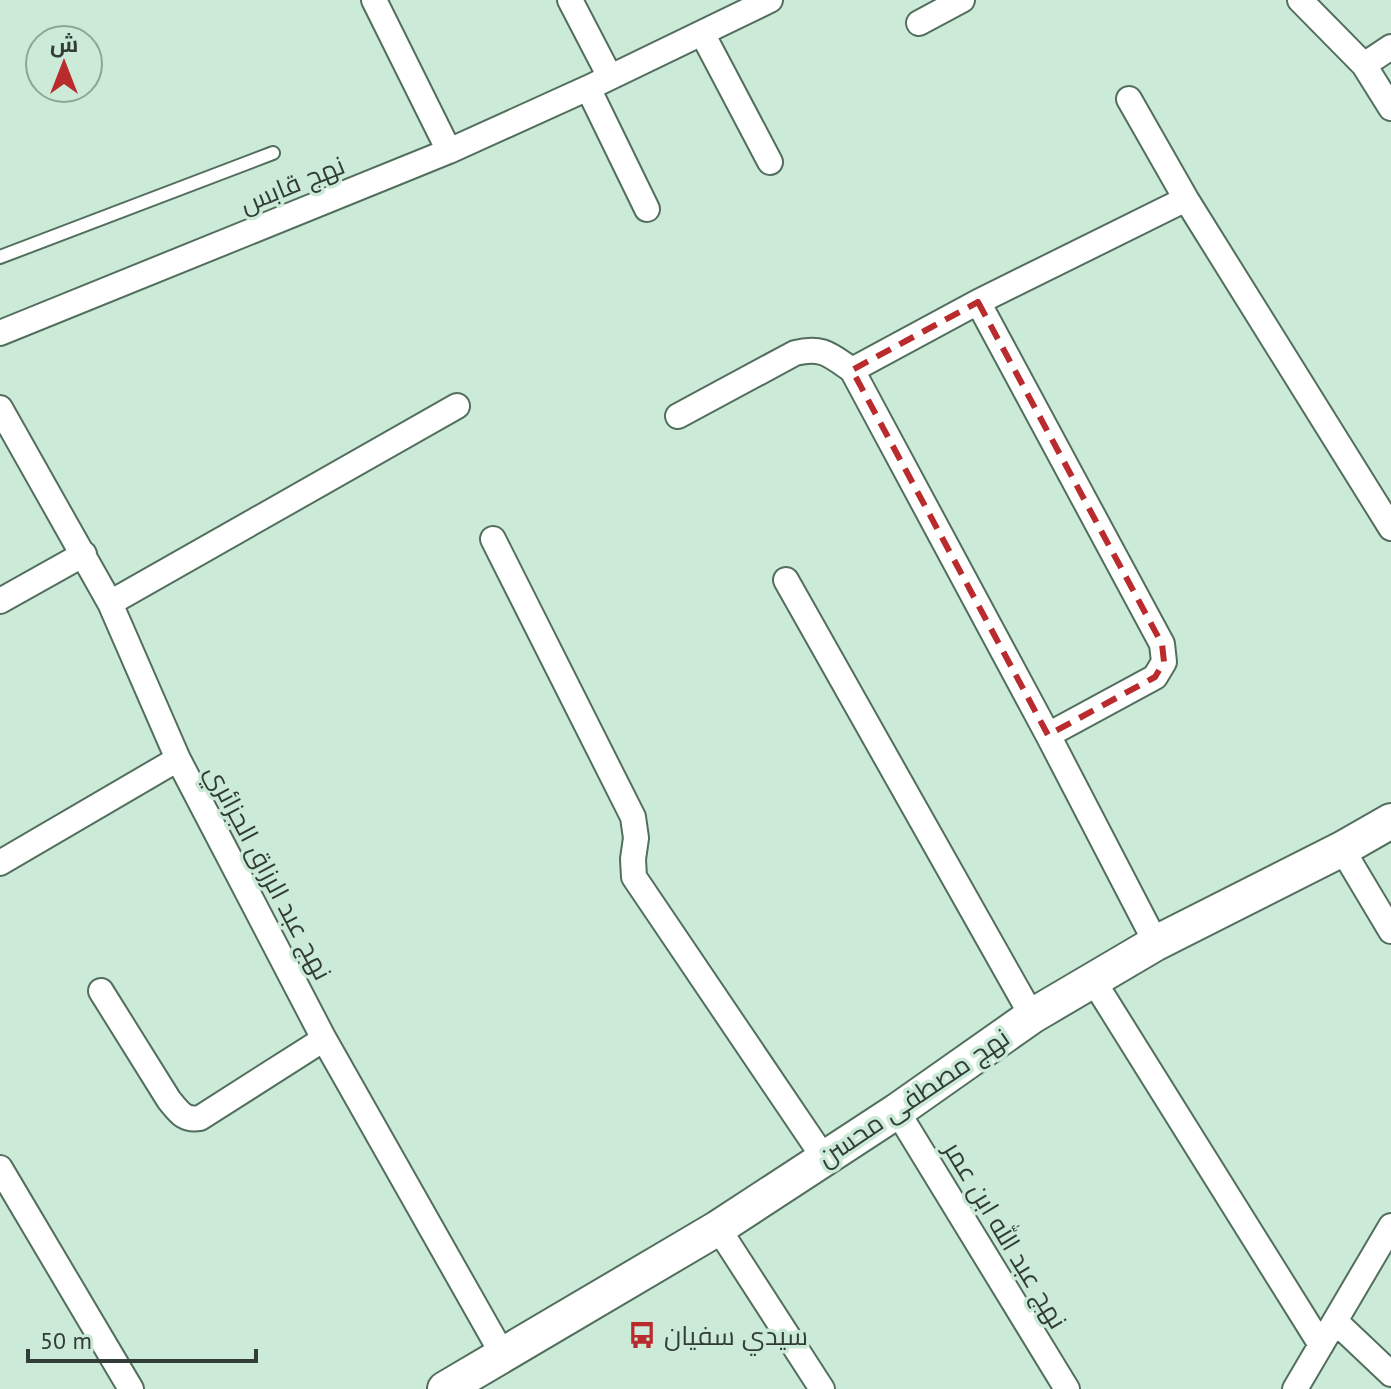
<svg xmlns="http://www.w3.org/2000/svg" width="1391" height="1389" viewBox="0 0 1391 1389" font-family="'PT Sans',Cairo,sans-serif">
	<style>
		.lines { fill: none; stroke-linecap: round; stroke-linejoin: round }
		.service-casing { stroke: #526e5d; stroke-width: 16 }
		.minor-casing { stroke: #526e5d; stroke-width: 28 }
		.secondary-casing { stroke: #526e5d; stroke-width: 38 }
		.service { stroke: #fff; stroke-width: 12 }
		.minor { stroke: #fff; stroke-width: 24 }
		.secondary { stroke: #fff; stroke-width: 34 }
		.marked { fill: none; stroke: #ba2b2e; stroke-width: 6; stroke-dasharray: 16 10; stroke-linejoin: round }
		.labels { text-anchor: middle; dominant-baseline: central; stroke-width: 7; stroke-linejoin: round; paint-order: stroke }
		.street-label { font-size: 26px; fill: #313d36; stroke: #cbead7 }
		.poi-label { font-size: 26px; fill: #313d36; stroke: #cbead7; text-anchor: start }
	</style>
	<rect width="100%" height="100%" fill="#cbead7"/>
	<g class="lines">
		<g class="service-casing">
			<path id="service" d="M0 257 273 153"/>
		</g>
		<g class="minor-casing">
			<path id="minor" d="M374 0 449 151
				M570 0 610 77
				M1300 0 1364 65 1391 108
				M919 23 962 0
				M702 33 770 162
				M1364 65 1391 47
				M588 88 647 209
				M1129 99 1186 199
				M978 302 1162 644 1164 662 1155 677 1048 735
				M0 333 449 151 588 88 770 0
				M852 370 978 302 1186 199 1391 528
				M0 408 110 603 178 759 324 1039 503 1355
				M678 416 795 353C822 346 830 355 852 370L1048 735 1156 943
				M493 539 633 817 636 838 633 859 634 877 824 1158
				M786 580 1032 1016
				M0 601 84 554
				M110 603 457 406
				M1342 849 1391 931
				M0 863 178 759
				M1093 980 1321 1345
				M101 991 169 1100C179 1112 184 1121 200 1118L324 1039
				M897 1111 1067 1389
				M0 1168 131 1389
				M718 1228 822 1389
				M1335 1321 1391 1374
				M1295 1389 1391 1226"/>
		</g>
		<g class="secondary-casing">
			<path id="secondary" d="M445 1389 718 1228 897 1111 1032 1016 1156 943 1342 849 1391 821"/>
		</g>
		<use href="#service" class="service"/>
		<use href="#minor" class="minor"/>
		<use href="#secondary" class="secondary"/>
	</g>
	<path class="marked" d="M978 302 1162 644 1164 662 1155 677 1048 735 852 370Z"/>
	<defs>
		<g id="bus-bare" transform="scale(2.16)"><path d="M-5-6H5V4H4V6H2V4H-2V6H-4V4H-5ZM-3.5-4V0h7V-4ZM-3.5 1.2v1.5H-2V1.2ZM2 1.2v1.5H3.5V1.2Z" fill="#ba2b2e" stroke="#cbead7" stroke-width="2.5" paint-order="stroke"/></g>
	</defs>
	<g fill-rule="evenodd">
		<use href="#bus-bare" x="642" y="1335"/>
	</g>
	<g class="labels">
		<g class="street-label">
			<text transform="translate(292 184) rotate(-22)">نهج قابس</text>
			<text transform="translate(269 872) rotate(62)">نهج عبد الرزاق الجزائري</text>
			<text transform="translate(913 1097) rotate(-34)">نهج مصطفى محسن</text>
			<text transform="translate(1006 1235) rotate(59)">نهج عبد الله ابن عمر</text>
		</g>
		<g class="poi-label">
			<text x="664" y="1335">سيدي سفيان</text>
		</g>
	</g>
	<g transform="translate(64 64)"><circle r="38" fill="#cbead7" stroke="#8da597" stroke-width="2"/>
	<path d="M0-6L14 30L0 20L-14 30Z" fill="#ba2b2e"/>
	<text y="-12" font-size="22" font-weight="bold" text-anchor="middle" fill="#313d36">ش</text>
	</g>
	<path d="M28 1349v12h228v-12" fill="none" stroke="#313d36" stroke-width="4"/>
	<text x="40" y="1349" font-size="24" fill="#313d36" stroke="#cbead7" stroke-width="6" paint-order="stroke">50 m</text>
</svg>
